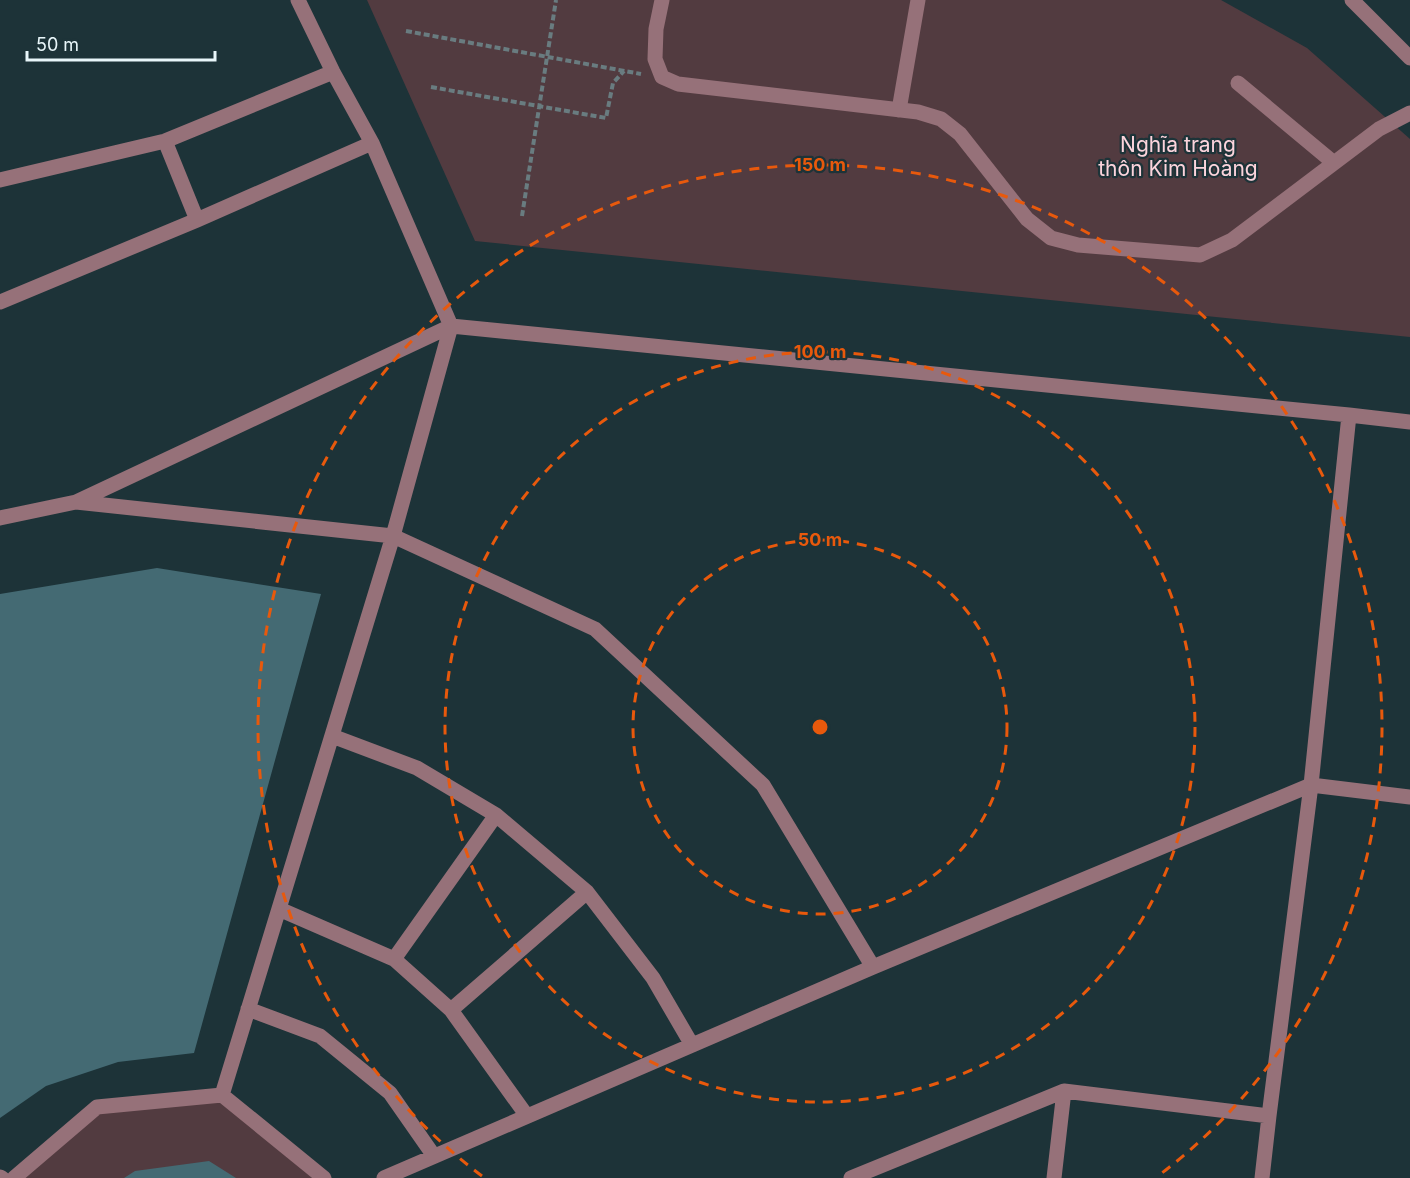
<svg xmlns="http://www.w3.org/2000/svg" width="1410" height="1178" viewBox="0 0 1410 1178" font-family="Inter,sans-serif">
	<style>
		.green { fill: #523b40 }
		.water { fill: #446a73 }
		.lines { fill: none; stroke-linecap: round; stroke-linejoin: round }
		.path { stroke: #697c80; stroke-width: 4; stroke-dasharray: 6 3; stroke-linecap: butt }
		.minor { stroke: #967179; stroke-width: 15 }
		.ring { fill: none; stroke: #e8590c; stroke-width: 3; stroke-dasharray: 10 8 }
		.labels { text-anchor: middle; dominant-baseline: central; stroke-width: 4.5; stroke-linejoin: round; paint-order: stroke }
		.park-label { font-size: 21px; fill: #fcd4dc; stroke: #1d3338 }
		.centre { fill: #e8590c; stroke: #1d3338; stroke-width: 3 }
		.ring-label { font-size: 18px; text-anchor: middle; font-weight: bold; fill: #e8590c; stroke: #1d3338; stroke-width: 4.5; stroke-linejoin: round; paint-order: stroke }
	</style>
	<rect width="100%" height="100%" fill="#1d3338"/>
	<path class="green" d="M367 0H1221L1307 48 1410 139V337L475 241Z
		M222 1095 324 1178H14L97 1107Z"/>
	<path class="water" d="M157 568 321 594 194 1053 118 1062 46 1086 0 1118V594Z
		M209 1161 236 1178H124L135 1171Z"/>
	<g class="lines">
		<path class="path" d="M406 31 641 74
			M431 87 606 118 613 83 624 71
			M522 216 556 0"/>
		<path class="minor" d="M662 0 656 29 655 59 662 77 678 84 918 112 941 119 960 134 1027 219 1051 238 1078 245 1200 255 1232 240 1379 129 1410 113
			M1352 0 1410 58
			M1238 83 1334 163
			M899 110 918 0
			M165 141 197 220
			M0 180 165 141 333 72
			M0 302 197 220 372 143
			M76 502 451 326 1349 415
			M0 518 76 502 393 536 595 629 763 785 873 967
			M332 736 417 768 496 815 587 892 653 978 692 1045
			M279 909 394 959 451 1010 527 1116
			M394 959 496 815
			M248 1009 320 1036 390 1093 434 1156
			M451 1010 587 892
			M222 1095 393 536 451 326 372 143 333 72 298 0
			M0 1177 2 1178
			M14 1178 97 1107 222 1095 324 1178
			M384 1178 873 967 1311 785 1410 797
			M851 1178 1064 1091 1269 1116
			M1054 1178 1064 1091
			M1262 1178 1269 1116 1311 785 1349 415 1410 422"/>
	</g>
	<g class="ring">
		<circle cx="820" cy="727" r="187"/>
		<circle cx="820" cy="727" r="375"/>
		<path d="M482 1176A562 562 0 1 1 1158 1176"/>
	</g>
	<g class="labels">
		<g class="park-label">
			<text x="1178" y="144">Nghĩa trang<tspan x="1178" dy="24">thôn Kim Hoàng</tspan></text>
		</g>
	</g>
	<circle cx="820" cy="727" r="9" class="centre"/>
	<g class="ring-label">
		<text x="820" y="171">150 m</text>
		<text x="820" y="358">100 m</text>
		<text x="820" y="546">50 m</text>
	</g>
	<path d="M27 51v9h188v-9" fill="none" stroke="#e8f6f9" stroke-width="3"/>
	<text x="36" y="51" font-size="18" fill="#e8f6f9" stroke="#1d3338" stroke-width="4.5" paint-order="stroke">50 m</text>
</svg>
